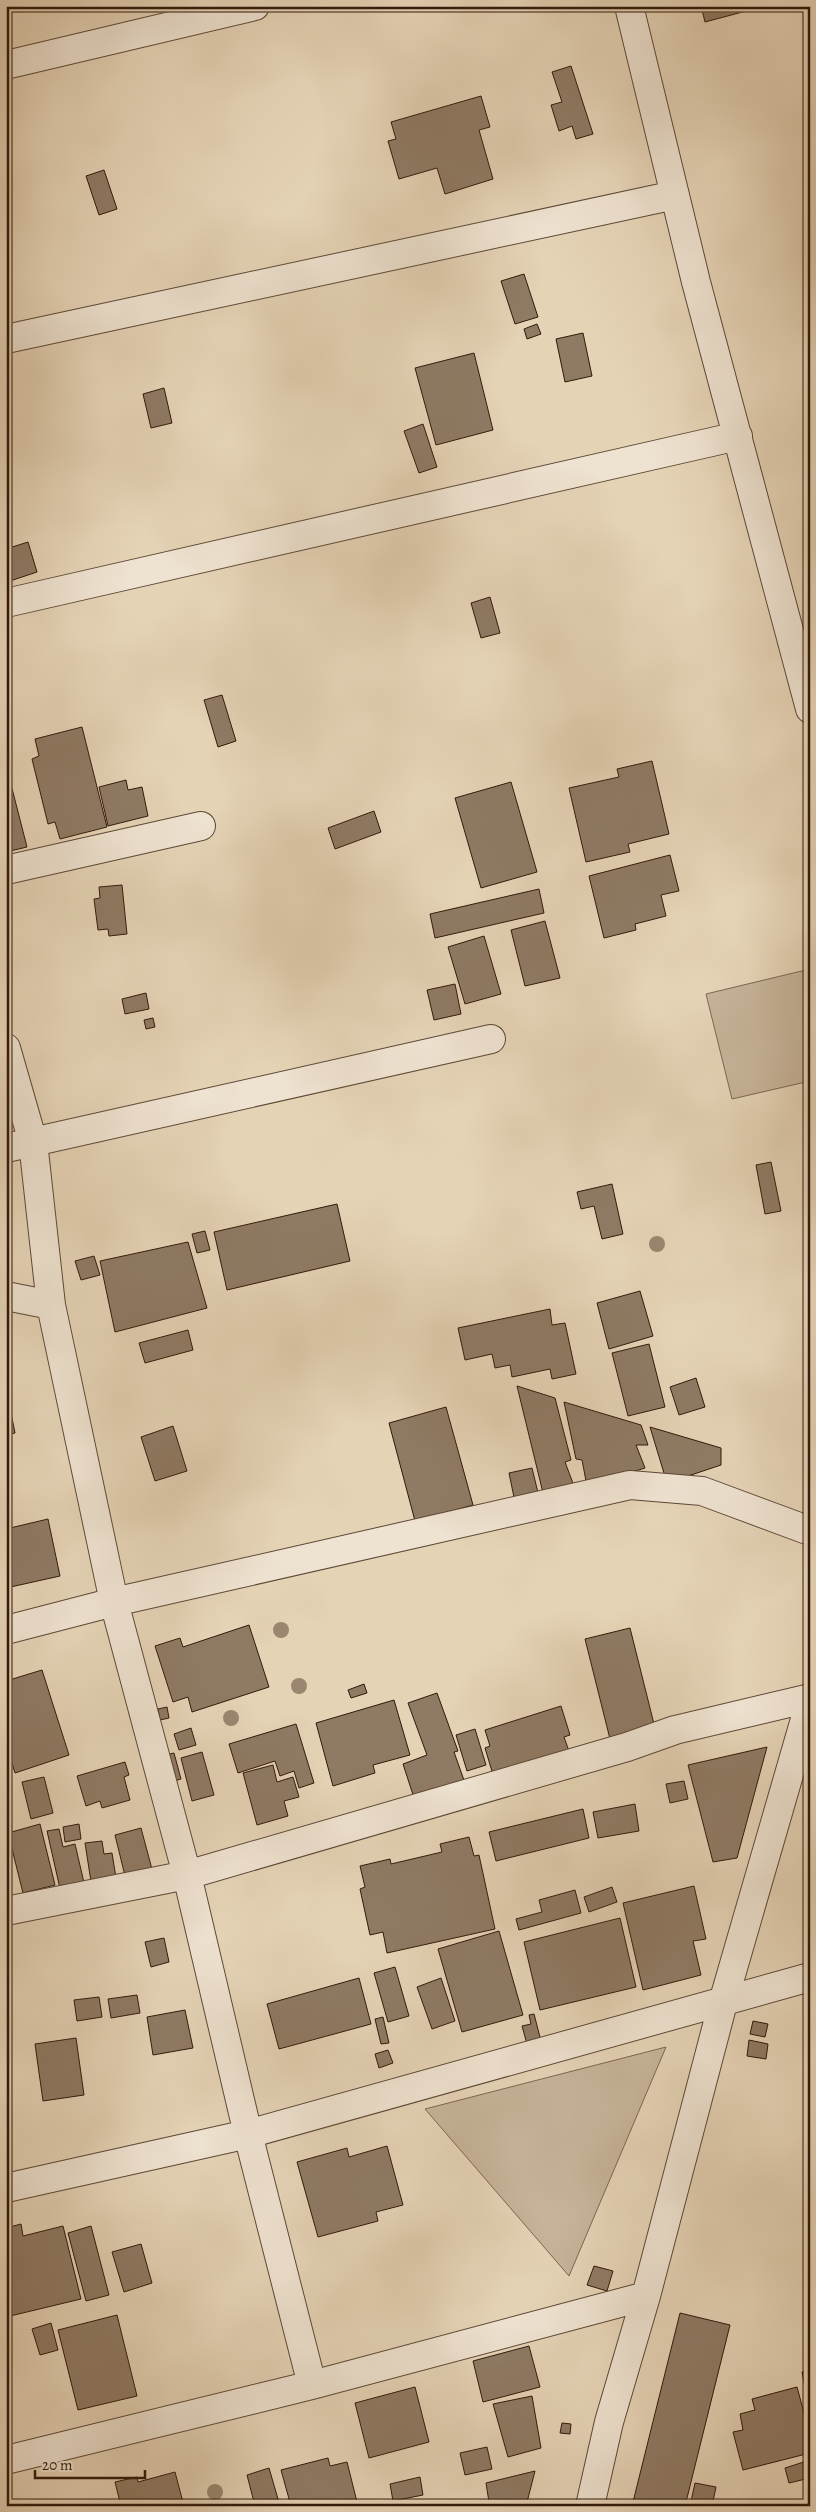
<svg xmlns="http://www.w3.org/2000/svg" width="816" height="2512" viewBox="0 0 816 2512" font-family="Alegreya,serif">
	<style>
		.green { fill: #c6b399; stroke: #7c6652 }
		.building { fill: #8f7a64; stroke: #31190b }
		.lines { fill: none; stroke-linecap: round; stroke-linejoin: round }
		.minor-casing { stroke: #5e4836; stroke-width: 30 }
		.minor { stroke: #eee2d0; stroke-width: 28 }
		.tree { fill: #9b8670 }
	</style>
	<rect width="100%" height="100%" fill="#e5d3b6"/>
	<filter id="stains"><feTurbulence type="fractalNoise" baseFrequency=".004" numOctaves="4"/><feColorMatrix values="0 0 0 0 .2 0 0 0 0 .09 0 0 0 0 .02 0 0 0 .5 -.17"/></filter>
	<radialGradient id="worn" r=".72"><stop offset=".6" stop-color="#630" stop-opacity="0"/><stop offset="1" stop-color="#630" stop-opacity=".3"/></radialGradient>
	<path class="green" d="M810 969V1081L732 1099 706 994Z
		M666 2047 569 2276 425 2109Z"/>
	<path class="building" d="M701 6H765L705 22Z
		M571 66 593 134 576 139 572 126 559 131 551 105 562 102 552 72Z
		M481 96 490 127 479 130 493 179 445 194 437 168 399 179 388 141 396 139 391 122Z
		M104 170 117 209 99 215 86 176Z
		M524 274 538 317 515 324 501 281Z
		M537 324 541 334 527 339 524 329Z
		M583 333 592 376 565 382 556 339Z
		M474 353 493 430 436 445 415 368Z
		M164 388 172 423 151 428 143 394Z
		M423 424 437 467 419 473 404 431Z
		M28 542 37 572 10 581 6 569V549Z
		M490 597 500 633 481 638 471 603Z
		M222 695 236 741 218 747 204 700Z
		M82 727 107 827 60 839 55 822 48 824 32 759 39 756 35 739Z
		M652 761 669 834 628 844 630 852 586 862 569 788 619 777 617 769Z
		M6 765 27 847 6 852Z
		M126 780 128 790 142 787 148 816 108 826 99 787Z
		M511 782 537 872 481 888 455 798Z
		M374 811 381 832 335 849 328 828Z
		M670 855 679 891 661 895 666 916 635 924 636 930 604 938 589 876Z
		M122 885 127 934 109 936 108 929 98 930 94 899 100 898 99 887Z
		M539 889 544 913 435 938 430 914Z
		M545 921 560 978 525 986 511 930Z
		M484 936 501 994 465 1004 448 947Z
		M455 984 461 1014 434 1020 427 990Z
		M146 993 149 1009 125 1014 122 999Z
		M153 1018 155 1027 146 1029 144 1020Z
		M771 1162 781 1211 765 1214 756 1165Z
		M612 1184 623 1234 602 1239 594 1206 581 1209 577 1192Z
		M337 1204 350 1261 227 1290 214 1232Z
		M205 1231 210 1250 197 1253 192 1234Z
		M188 1242 207 1308 115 1332 100 1261Z
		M94 1256 100 1275 81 1280 75 1261Z
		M640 1291 653 1336 609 1349 597 1303Z
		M550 1309 552 1325 565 1323 576 1374 552 1379 550 1369 512 1377 510 1365 495 1368 492 1354 465 1360 458 1328Z
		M188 1330 193 1350 145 1363 139 1343Z
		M649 1344 665 1407 628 1416 612 1353Z
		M696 1378 705 1407 679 1415 670 1387Z
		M517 1386 555 1398 571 1460 565 1462 574 1486 544 1497Z
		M564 1402 641 1425 648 1445H636L645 1468 587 1486 582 1460 576 1459Z
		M810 1402V1427L804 1403Z
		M446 1407 473 1505 415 1521 389 1423Z
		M11 1413 15 1433 6 1435V1414Z
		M173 1426 187 1471 155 1481 141 1437Z
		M650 1427 721 1448V1465L667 1483Z
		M532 1468 540 1501 516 1507 509 1473Z
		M48 1519 60 1576 6 1588V1529Z
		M249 1625 269 1687 192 1712 188 1697 173 1702 155 1646 180 1638 183 1647Z
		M630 1628 655 1728 610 1739 585 1639Z
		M42 1670 69 1755 15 1773 6 1744V1681Z
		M364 1684 367 1693 351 1698 348 1690Z
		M437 1693 458 1751 454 1752 465 1783 415 1801 403 1764 427 1755 408 1703Z
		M394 1700 410 1755 373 1765 375 1773 333 1786 316 1723Z
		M561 1706 570 1735 564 1737 570 1754 494 1778 485 1748 490 1746 485 1730Z
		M167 1707 169 1718 160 1720 158 1709Z
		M296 1724 314 1783 299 1788 294 1771 280 1776 275 1761 238 1773 229 1744Z
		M191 1728 196 1745 179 1750 174 1734Z
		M475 1729 486 1765 467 1771 456 1735Z
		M767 1747 737 1858 713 1862 688 1765Z
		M202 1752 214 1795 192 1801 181 1758Z
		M174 1753 181 1779 171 1782 165 1755Z
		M125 1762 129 1775 124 1777 130 1800 102 1808 100 1801 86 1806 77 1776Z
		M273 1765 277 1782 293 1777 299 1797 284 1801 288 1816 257 1825 243 1773Z
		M44 1777 53 1813 31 1819 22 1782Z
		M684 1781 688 1799 670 1803 666 1784Z
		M635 1804 639 1831 598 1838 593 1812Z
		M583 1809 589 1838 496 1861 489 1832Z
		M40 1824 55 1885 23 1893 8 1833Z
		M79 1824 81 1839 65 1842 63 1827Z
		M141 1828 153 1873 126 1880 115 1835Z
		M59 1829 63 1847 75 1844 85 1887 61 1893 47 1831Z
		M469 1837 474 1856 479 1855 495 1929 387 1953 383 1932 370 1935 360 1889 365 1887 360 1866 390 1859 391 1864 442 1852 440 1844Z
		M102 1841 104 1854 112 1853 117 1884 92 1888 85 1843Z
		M694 1886 706 1939 693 1941 701 1975 643 1990 623 1903Z
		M612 1887 617 1902 589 1912 584 1897Z
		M575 1890 581 1913 519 1930 516 1919 542 1912 539 1900Z
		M620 1918 636 1987 540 2010 524 1942Z
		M499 1931 523 2015 462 2032 438 1949Z
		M164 1938 169 1962 151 1967 145 1942Z
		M395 1967 409 2016 388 2022 374 1973Z
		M359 1978 371 2024 279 2049 267 2004Z
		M441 1978 455 2021 432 2029 417 1987Z
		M137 1995 140 2013 111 2018 108 1999Z
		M99 1997 102 2017 77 2021 74 2000Z
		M185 2010 193 2048 153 2055 147 2017Z
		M534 2014 541 2041 527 2044 522 2026 531 2024 529 2015Z
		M383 2017 389 2043 381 2044 375 2019Z
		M753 2021 768 2024 765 2037 750 2034Z
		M76 2038 84 2095 43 2101 35 2044Z
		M749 2040 768 2044 766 2059 747 2056Z
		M388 2050 393 2063 379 2068 375 2054Z
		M387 2146 403 2205 376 2212 378 2221 318 2237 297 2162 347 2148 349 2157Z
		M21 2224 23 2236 63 2226 81 2299 6 2317V2228Z
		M91 2226 109 2295 86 2301 68 2233Z
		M141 2244 152 2283 124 2292 112 2252Z
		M594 2266 613 2271 607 2291 587 2285Z
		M680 2313 730 2325 685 2506H632Z
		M117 2315 137 2396 78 2410 58 2330Z
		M51 2323 58 2350 40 2355 32 2329Z
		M529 2346 540 2387 483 2402 473 2361Z
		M810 2370V2414L802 2372Z
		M415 2387 429 2442 369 2458 355 2403Z
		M797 2387 810 2435V2453L743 2470 733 2432 743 2430 740 2414 755 2410 752 2399Z
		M532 2396 541 2448 508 2457 493 2404Z
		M562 2423 571 2424 570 2434 560 2433Z
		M487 2447 492 2469 465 2475 460 2453Z
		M328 2458 330 2466 347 2462 358 2506H291L281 2470Z
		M810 2460V2478L789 2483 785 2468Z
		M269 2468 280 2506H255L247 2475Z
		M535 2471 526 2506H482L489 2502 486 2483Z
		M175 2472 184 2506H121L115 2482 137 2477 138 2482Z
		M420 2477 423 2495 393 2501 390 2484Z
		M695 2483 716 2487 712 2506H690Z"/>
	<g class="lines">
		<g class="minor-casing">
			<path id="minor" d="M629 6 696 282 810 709
				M6 65 255 6
				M6 339 675 195
				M6 603 738 436
				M6 870 201 826
				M6 1048 33 1142 51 1305 114 1602 187 1875 248 2134 312 2385
				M6 1148 491 1039
				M6 1296 51 1305
				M6 1630 114 1602 630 1485 702 1491 810 1531
				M6 1911 187 1875 627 1747 675 1730 810 1698
				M6 2188 248 2134 810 1977
				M6 2460 312 2385 646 2296
				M590 2506 609 2422 646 2296 724 1999 810 1702"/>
		</g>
		<use href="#minor" class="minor"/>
	</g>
	<g class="tree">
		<circle cx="657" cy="1244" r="8"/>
		<circle cx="281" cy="1630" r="8"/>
		<circle cx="299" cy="1686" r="8"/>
		<circle cx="231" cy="1718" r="8"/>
		<circle cx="215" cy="2492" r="8"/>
	</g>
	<rect width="816" height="2512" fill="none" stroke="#e5d3b6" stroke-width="25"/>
	<rect x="8" y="8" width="801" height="2497" fill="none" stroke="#31190b" stroke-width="2.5"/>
	<rect x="12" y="12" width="791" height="2487" fill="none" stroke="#31190b"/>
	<path d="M35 2470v8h110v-8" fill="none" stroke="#31190b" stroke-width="2.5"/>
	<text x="42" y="2470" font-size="15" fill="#31190b" stroke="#eee2d0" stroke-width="4" paint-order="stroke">20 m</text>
	<rect width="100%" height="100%" filter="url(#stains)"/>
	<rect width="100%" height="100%" fill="url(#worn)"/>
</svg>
